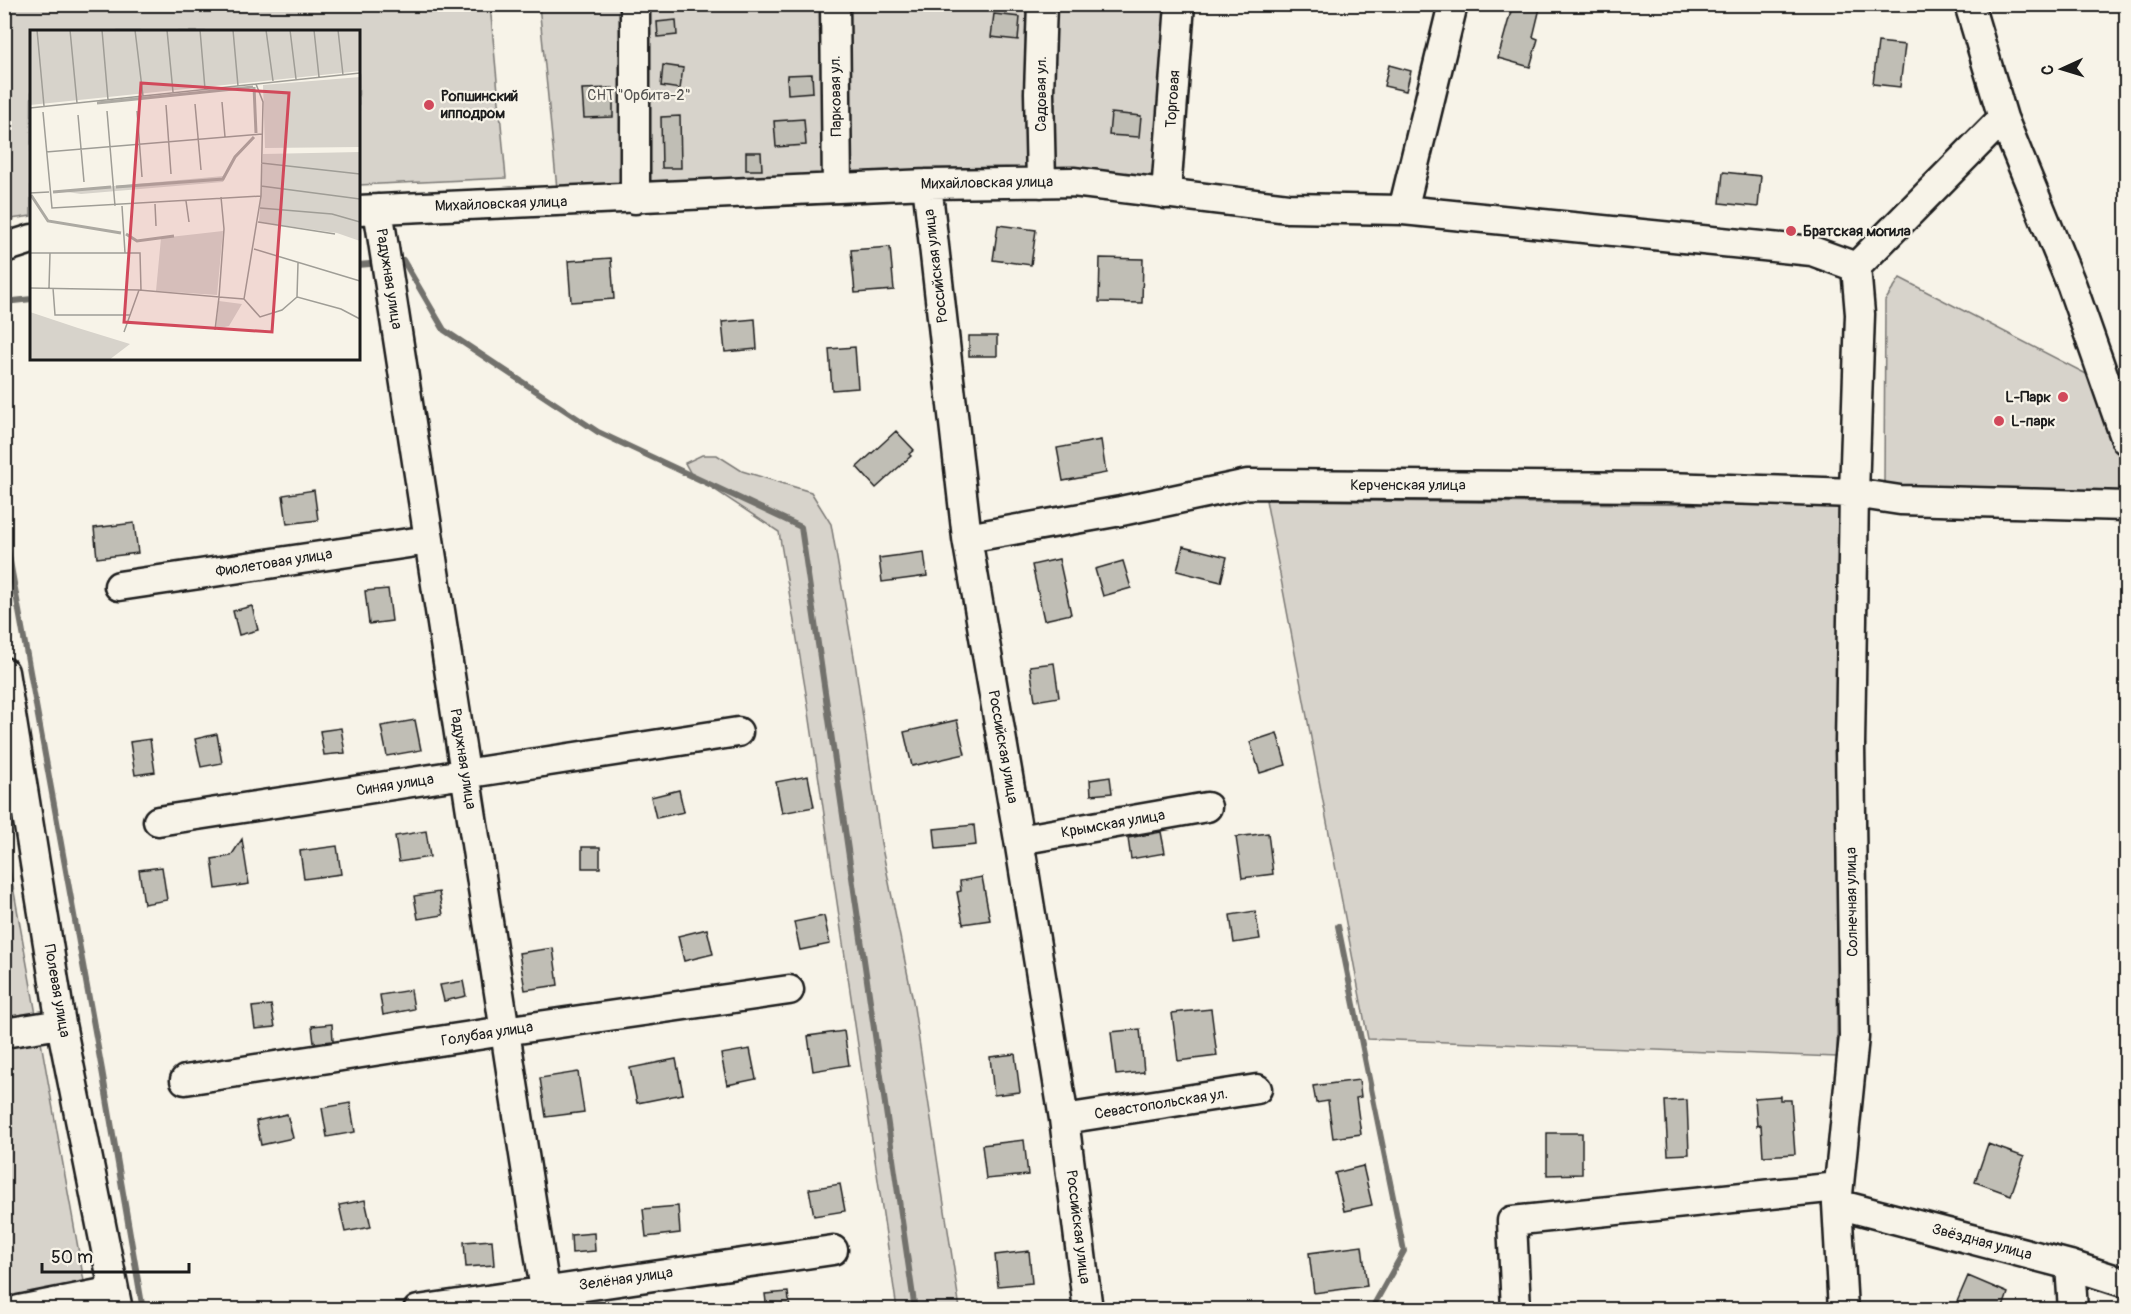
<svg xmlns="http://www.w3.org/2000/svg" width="2131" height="1314" viewBox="0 0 2131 1314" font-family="Pangolin,sans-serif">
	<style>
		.green { fill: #d7d3cb; stroke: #7a7874; stroke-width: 1.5 }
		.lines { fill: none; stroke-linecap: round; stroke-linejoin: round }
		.stream { stroke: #72716c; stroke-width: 6 }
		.building { fill: #c0beb5; stroke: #1c1c1c; stroke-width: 1.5 }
		.minor-casing { stroke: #1c1c1c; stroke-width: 33 }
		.minor { stroke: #f7f3e8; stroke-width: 28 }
		.poi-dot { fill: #d1495b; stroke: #f7f3e8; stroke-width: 2 }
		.labels { text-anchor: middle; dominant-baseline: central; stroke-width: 4.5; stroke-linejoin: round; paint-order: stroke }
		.street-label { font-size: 15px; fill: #1c1c1c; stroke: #f7f3e8 }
		.park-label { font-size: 15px; fill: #545351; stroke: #f7f3e8 }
		.poi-label { font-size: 15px; font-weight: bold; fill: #1c1c1c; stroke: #f7f3e8; text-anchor: start }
		.inset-river { fill: none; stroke: #aca9a2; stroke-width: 3 }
		.inset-road { fill: none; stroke: #9f9d96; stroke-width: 1.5 }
		.view { fill: #d1495b; fill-opacity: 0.15; stroke: #d1495b; stroke-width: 3 }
		.inset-edge { fill: none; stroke: #1c1c1c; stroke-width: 3 }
	</style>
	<rect width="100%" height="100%" fill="#f7f3e8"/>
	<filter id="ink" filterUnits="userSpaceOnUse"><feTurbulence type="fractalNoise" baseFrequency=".0167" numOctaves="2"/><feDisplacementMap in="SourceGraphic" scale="12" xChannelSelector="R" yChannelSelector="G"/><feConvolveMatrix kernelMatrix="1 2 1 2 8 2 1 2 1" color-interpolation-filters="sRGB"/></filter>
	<g filter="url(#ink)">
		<path class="green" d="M5 4 490 5 506 178 359 185 358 32H32L31 216 5 220Z
			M539 5H1173L1159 185 557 189Z
			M1900 278 2100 381 2126 460V497L1884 488 1885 301Z
			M702 455H717L742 471 811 492 831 524 855 662 881 843 913 1001 960 1309H897L807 699 779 532 691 474 685 463Z
			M1266 500 1839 506 1837 1057 1368 1039Z
			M5 842 89 1309H5Z"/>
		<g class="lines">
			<path class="stream" d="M403 260 444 330 598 432 801 527 915 1310
				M358 265 370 264
				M4 302 32 299
				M4 528 102 1070 143 1310
				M1338 926 1404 1251 1371 1310"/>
		</g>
		<path class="building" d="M1513 4H1541L1533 37 1538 39 1530 67 1498 58Z
			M994 14 1020 17 1018 40 991 37Z
			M676 20 677 35 658 37 657 22Z
			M1878 42 1905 45 1900 87 1873 84Z
			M663 65 683 68 680 89 661 86Z
			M1389 65 1411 71 1406 91 1384 86Z
			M812 74 813 92 788 94 787 75Z
			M613 88V117L584 118 582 89Z
			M1111 113 1141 116 1139 137 1109 135Z
			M680 116 681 168H662L661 117Z
			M804 119 806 145 776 147 774 121Z
			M746 152H761L762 170H746Z
			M1723 172 1761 176 1758 207 1720 203Z
			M998 225 1036 230 1031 265 993 260Z
			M890 247 894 290 855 293 851 250Z
			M611 258 614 299 571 302 568 261Z
			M1100 258 1143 259 1142 303 1099 302Z
			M755 319 757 349 725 352 722 322Z
			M969 336H997V356H969Z
			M855 347 858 388 832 390 829 349Z
			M896 431 914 450 909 454 911 456 876 488 857 467Z
			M1101 440 1106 473 1063 481 1057 448Z
			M314 490 318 520 287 524 283 495Z
			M134 523 138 553 97 558 94 528Z
			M1183 546 1227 557 1221 582 1177 571Z
			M924 552 927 576 882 582 879 558Z
			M1059 559 1071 614 1044 620 1032 565Z
			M1123 561 1131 588 1103 596 1095 569Z
			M388 589 392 621 369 624 365 591Z
			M252 606 258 630 239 635 233 611Z
			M1054 663 1059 697 1035 701 1030 666Z
			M415 720 421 750 387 756 381 726Z
			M957 720 965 754 912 766 904 732Z
			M341 728 345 753 324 755 320 731Z
			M1277 733 1286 765 1260 773 1250 742Z
			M217 734 222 763 201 767 195 739Z
			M150 739 155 772 135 775 130 742Z
			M808 776 814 807 782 813 776 782Z
			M1110 777 1112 793 1091 795 1090 780Z
			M679 790 684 812 656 818 651 797Z
			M974 825 976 845 936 849 934 829Z
			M426 831 430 857 399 862 395 836Z
			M1161 832 1165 853 1131 859 1128 838Z
			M1268 833 1273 874 1242 878 1236 837Z
			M242 839 249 884 216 889 212 859 231 856Z
			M337 846 341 874 304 879 300 851Z
			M582 847H600V868H582Z
			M162 867 167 900 144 904 139 870Z
			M982 877 990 920 963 924 957 892 961 891 960 881Z
			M439 892 443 915 418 919 414 896Z
			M1255 911 1260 939 1234 943 1230 915Z
			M824 916 830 944 800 950 794 922Z
			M707 929 713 954 684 961 678 936Z
			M553 948 558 985 525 990 519 953Z
			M463 981 466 996 444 1001 440 985Z
			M411 990 414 1009 383 1015 380 995Z
			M271 1005 275 1027 255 1029 252 1007Z
			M1211 1009 1217 1056 1178 1061 1172 1013Z
			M332 1024 333 1041 314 1043 312 1026Z
			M1140 1029 1144 1072 1116 1075 1111 1032Z
			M844 1031 849 1065 813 1071 808 1036Z
			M750 1049 756 1079 727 1085 721 1054Z
			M1015 1054 1020 1092 994 1095 990 1057Z
			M676 1059 683 1094 637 1103 630 1068Z
			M578 1072 584 1112 546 1117 540 1078Z
			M1359 1080 1361 1097 1356 1098 1361 1134 1333 1138 1328 1101 1316 1103 1313 1086Z
			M1780 1096V1100H1791L1795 1154 1763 1156 1761 1125 1757 1126 1755 1098Z
			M1687 1100 1689 1154 1668 1155 1665 1101Z
			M350 1103 355 1132 327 1137 322 1108Z
			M287 1114 293 1138 261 1145 256 1121Z
			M1547 1133H1582V1174L1547 1175Z
			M1024 1140 1028 1175 986 1179 982 1145Z
			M1988 1144 2024 1157 2011 1195 1975 1182Z
			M1363 1166 1372 1205 1344 1211 1335 1173Z
			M840 1184 845 1211 814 1216 809 1189Z
			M365 1200 371 1227 345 1232 339 1205Z
			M678 1206 680 1233 646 1237 643 1209Z
			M594 1233 595 1251 572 1253 571 1235Z
			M492 1240 494 1265 466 1267 464 1242Z
			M1362 1246 1367 1286 1314 1293 1309 1253Z
			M1029 1251 1032 1283 998 1286 995 1255Z
			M1968 1276 2008 1293 2002 1310H1970L1956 1304Z
			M788 1292 790 1310H767L765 1294Z"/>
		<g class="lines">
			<g class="minor-casing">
				<path id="minor" d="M835 4 837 188
					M1969 4 2003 118 1856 267 1860 314 1854 493 1900 500 2126 506
					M2003 118 2072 286 2126 440
					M1041 183 1039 93 1042 4
					M927 184 967 538 1019 840 1064 1119 1088 1310
					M1166 194 1180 4
					M635 199V4
					M378 209 548 1310
					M358 210 927 184 1073 182 1288 208 1403 210 1812 251 1856 267
					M1403 210 1453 4
					M4 248 32 239
					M967 538 1121 511 1248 484 1665 487 1854 493 1850 745 1854 1037 1837 1204 1843 1310
					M119 586 429 540
					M4 672 61 1024 118 1310
					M158 821 738 732
					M1019 840 1207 807
					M4 1033 61 1024
					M185 1080 504 1031 789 990
					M1064 1119 1257 1089
					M1837 1204 2070 1265 2126 1283
					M2070 1265 2073 1310
					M19 1310 114 1291
					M418 1310 833 1250
					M1516 1310 1512 1221 1838 1187"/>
			</g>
			<use href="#minor" class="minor"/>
		</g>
	</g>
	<g class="poi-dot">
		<circle cx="429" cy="105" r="6"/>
		<circle cx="1791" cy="231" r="6"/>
		<circle cx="2063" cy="397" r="6"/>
		<circle cx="1999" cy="421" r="6"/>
	</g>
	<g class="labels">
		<g class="street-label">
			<text transform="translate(1041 94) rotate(-90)">Садовая ул.</text>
			<text transform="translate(836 96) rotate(-91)">Парковая ул.</text>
			<text transform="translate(1173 99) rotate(-86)">Торговая</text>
			<text transform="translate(987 183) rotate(-1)">Михайловская улица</text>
			<text transform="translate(501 204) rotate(-2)">Михайловская улица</text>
			<text transform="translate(936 266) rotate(-97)">Российская улица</text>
			<text transform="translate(389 279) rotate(81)">Радужная улица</text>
			<text x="1408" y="485">Керченская улица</text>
			<text transform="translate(274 563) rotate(-9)">Фиолетовая улица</text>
			<text transform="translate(1003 747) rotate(80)">Российская улица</text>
			<text transform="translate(463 759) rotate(81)">Радужная улица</text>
			<text transform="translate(395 785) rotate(-9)">Синяя улица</text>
			<text transform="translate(1113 824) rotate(-10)">Крымская улица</text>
			<text transform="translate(1852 902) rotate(-91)">Солнечная улица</text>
			<text transform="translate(57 991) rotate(80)">Полевая улица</text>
			<text transform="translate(487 1034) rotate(-9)">Голубая улица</text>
			<text transform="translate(1161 1104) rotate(-9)">Севастопольская ул.</text>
			<text transform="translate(1078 1227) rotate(83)">Российская улица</text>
			<text transform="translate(1982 1242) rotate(15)">Звёздная улица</text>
			<text transform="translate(626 1279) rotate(-8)">Зелёная улица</text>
		</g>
		<g class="park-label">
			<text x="639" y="95">СНТ "Орбита-2"</text>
		</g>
		<g class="poi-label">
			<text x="441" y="96">Ропшинский<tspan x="441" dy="17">ипподром</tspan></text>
			<text x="1803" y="231">Братская могила</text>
			<text x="2051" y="397" text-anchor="end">L-Парк</text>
			<text x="2011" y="421">L-парк</text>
		</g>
	</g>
	<g transform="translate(30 30)">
		<rect width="330" height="330" fill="#f7f3e8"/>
		<path d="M0 0H330V41L0 75ZM330 47V117L235 118 233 55ZM330 122V211L307 203 229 192 233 124ZM200 137 193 152 51 164 30 161 193 146ZM193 201 187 265 126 261 131 208ZM189 271 212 274 199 296 186 299ZM0 282 48 298 100 314 79 330H0Z" fill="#d7d3cb"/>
		<path class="inset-river" d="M224 57 226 103M67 73 223 57M86 157 193 149 205 127 224 107M23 162 81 157M1 165 18 191 91 203M96 204 107 211 144 206"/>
		<path class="inset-road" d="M7 0 14 76M40 0 47 73M72 0 78 70M105 0 113 66M137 0 143 62M170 0 175 59M203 0 208 56M236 0 243 51M260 0 266 49M284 0 289 47M308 0 313 45M192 72 195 107M165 74 171 140M136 75 141 144M0 78 330 43M77 81 85 176M107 81 112 147M13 82 22 178 231 166M48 85 54 152M16 122 232 104M231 133 330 144M231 156 330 169M0 163 19 162M156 171 159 192M125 174 126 196M92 176 95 223M230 178 302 184 330 192M228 192 305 204M224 219 330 251M0 223H110L111 260M268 233 267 267 311 279 330 289M0 258 109 260 189 267 194 199 191 167M19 258 20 223M23 258 25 285H100M214 269 231 166 233 72 226 54M185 300 189 267 214 269 230 287 252 280 267 267M94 302 109 260"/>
		<path class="view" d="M111 53 259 63 242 302 94 292Z"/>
		<rect width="330" height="330" class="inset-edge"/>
	</g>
	<rect width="2131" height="1314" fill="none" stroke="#f7f3e8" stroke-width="24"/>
	<rect x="12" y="12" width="2107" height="1290" fill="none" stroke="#1c1c1c" stroke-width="2" filter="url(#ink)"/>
	<g transform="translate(2062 69) rotate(266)" stroke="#f7f3e8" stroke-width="4.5" paint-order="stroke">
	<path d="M0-4.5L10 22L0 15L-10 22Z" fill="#1c1c1c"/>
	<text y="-9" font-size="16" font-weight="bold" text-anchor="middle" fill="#1c1c1c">С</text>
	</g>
	<path d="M42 1263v9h147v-9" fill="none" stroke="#1c1c1c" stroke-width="3"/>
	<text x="51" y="1263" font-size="18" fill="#1c1c1c" stroke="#f7f3e8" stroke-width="4.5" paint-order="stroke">50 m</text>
</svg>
